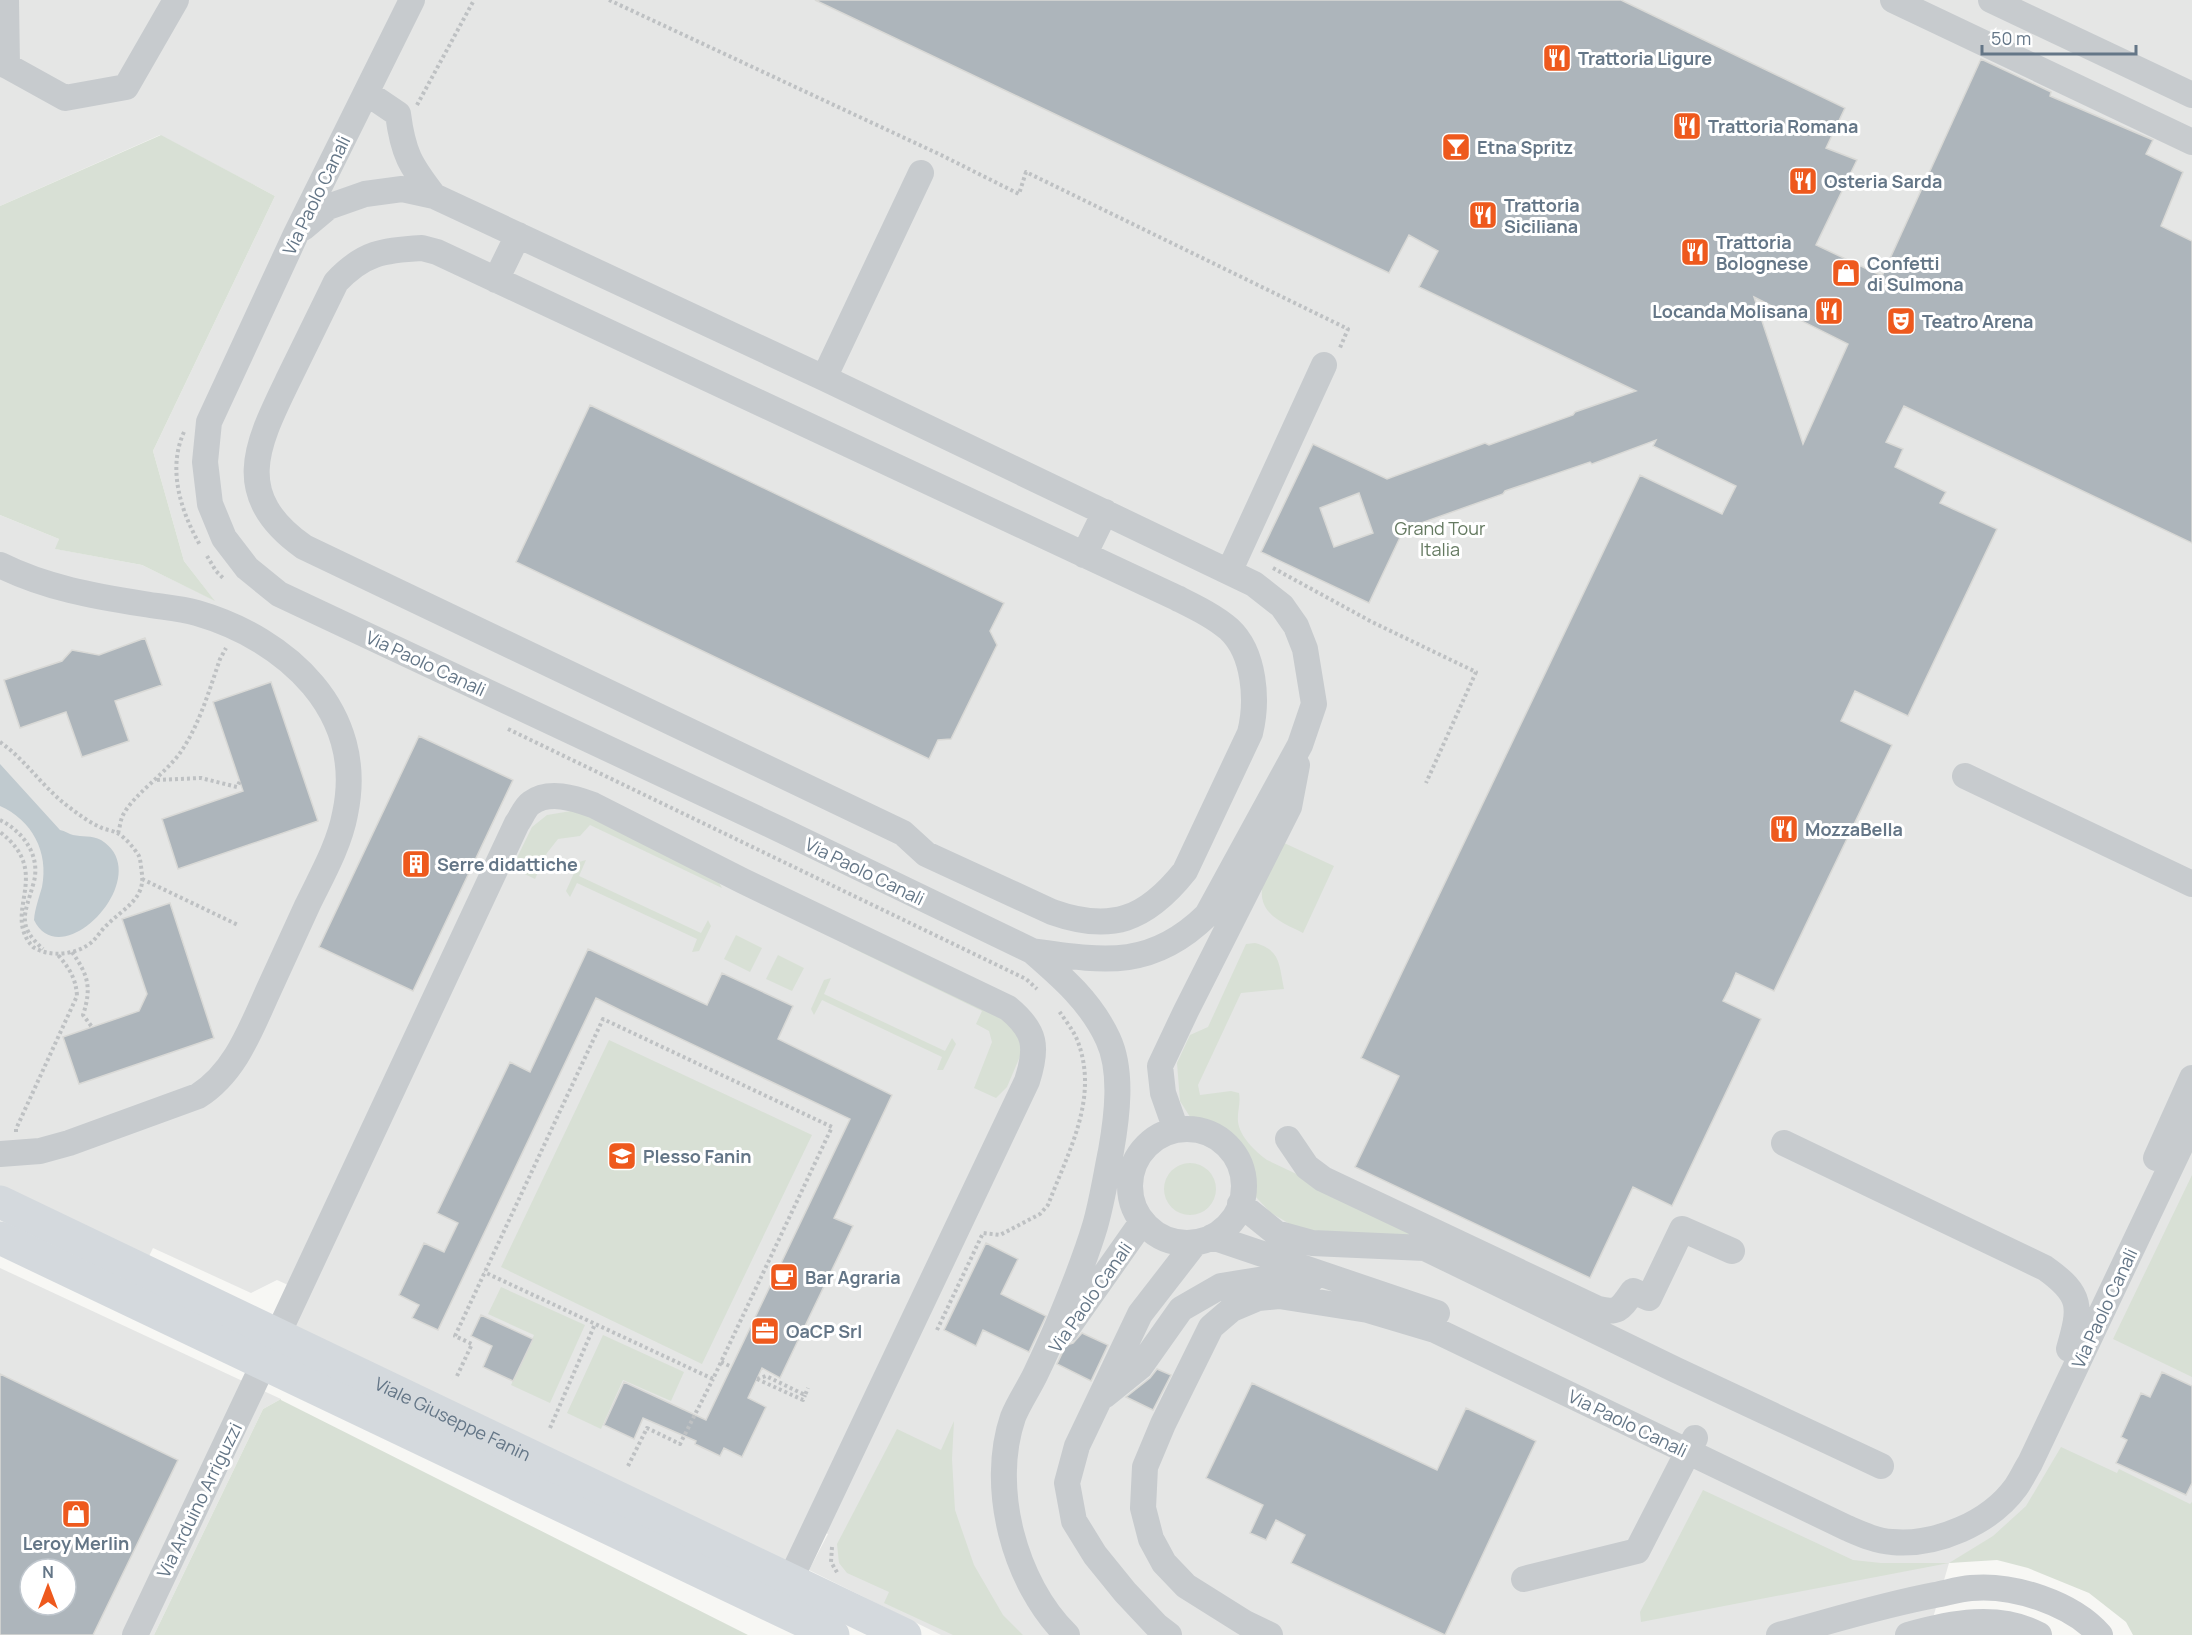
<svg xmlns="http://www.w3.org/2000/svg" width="2192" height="1635" viewBox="0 0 2192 1635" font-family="Manrope,sans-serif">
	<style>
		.built { fill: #e5e6e5; fill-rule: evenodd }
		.green { fill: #d8e0d5 }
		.water { fill: #c0cacf }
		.building { fill: #adb5bb; stroke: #d9d9d6; stroke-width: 1.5; fill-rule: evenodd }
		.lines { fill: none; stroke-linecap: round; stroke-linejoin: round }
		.path { stroke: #bec1c3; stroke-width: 4; stroke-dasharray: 3 3; stroke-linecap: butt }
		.minor { stroke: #c7cbce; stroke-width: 26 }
		.major { stroke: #d4d9dd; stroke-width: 33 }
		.labels { text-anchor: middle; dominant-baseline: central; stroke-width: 6; stroke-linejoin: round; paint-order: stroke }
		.poi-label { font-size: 18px; font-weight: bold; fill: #647687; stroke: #fff; text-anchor: start }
		.street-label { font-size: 18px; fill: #647687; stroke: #fff }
		.park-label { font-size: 18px; fill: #647960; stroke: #fff }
	</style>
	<rect width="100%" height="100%" fill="#f7f7f4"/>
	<path class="built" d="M0 0H2192V1515L2185 1529 1949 1563 1928 1635H941L809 1570 828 1534 815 1528 789 1581 277 1336 297 1289 277 1280 251 1293 153 1248 138 1279 0 1202V515L59 539 56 549 142 565 214 600 184 561 153 451 275 196 160 135 0 206Z
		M0 1268 281 1399 263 1409 154 1635H0ZM30 1569H66V1605H30Z"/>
	<path class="green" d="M161 135 275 196 153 451 184 561 215 601 142 565 55 549 59 539 0 515V206Z
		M577 810 717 879 722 888 590 825 580 836 558 839 547 853 535 879 512 868 532 827 547 815Z
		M1282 842 1334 866 1303 933C1294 928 1285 925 1277 919 1246 898 1270 867 1282 842Z
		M586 860 579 876 701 933 708 920 711 926 699 951 692 952 697 939 577 883 570 897 566 891 579 862Z
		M736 935 762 948 750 972 724 959Z
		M1255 943C1281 950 1279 965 1284 989L1241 993 1198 1085 1200 1095 1231 1091 1239 1093C1241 1103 1237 1112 1238 1122 1240 1137 1255 1151 1267 1160L1411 1228 1413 1231 1409 1235 1302 1231 1271 1213 1254 1195 1240 1157 1231 1142 1192 1120 1180 1101 1177 1063 1190 1035 1208 1027 1246 944Z
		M857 944 1002 1015 1021 1039V1054L1007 1087 996 1098 974 1088 992 1042 989 1031 976 1024 982 1011 848 946Z
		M778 955 804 968 792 991 766 979Z
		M831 978 824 994 945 1051 952 1038 956 1044 943 1070H937L942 1057 822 1000 814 1015 811 1009 824 980Z
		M609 1040 812 1135 702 1364 501 1267Z
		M1164 1189a26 26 0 1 1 52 0a26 26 0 1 1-52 0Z
		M2192 1175V1377L2113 1339Z
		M501 1287 585 1325 550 1403 511 1385 534 1335 488 1314Z
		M603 1335 684 1372 671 1401 623 1380 601 1429 567 1413Z
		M281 1399V1400L748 1635H154L263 1409Z
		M954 1421 952 1459 955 1510 974 1565 1003 1615 1023 1635H953L884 1603 889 1592 847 1573 839 1563 837 1544 897 1429 941 1450Z
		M2061 1447 2117 1473 2119 1469 2190 1504 2192 1502V1635H2133L2126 1622 2089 1593 2028 1568 1997 1560 1949 1563 1641 1622 1640 1612 1703 1490 1853 1560 1881 1563H1949L1993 1536 2026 1506Z"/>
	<path class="water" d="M0 764 60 830C65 831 69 834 73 835 82 837 92 835 101 840 158 875 62 977 34 920 35 908 39 898 42 887 49 852 32 820 0 806Z"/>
	<path class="building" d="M815 0H1621L1845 108 1826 148 1857 160 1816 245 1882 276 1981 59 2051 92 2050 96 2153 140 2146 154 2183 172 2161 226 2192 241V543L1904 406 1886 442 1903 449 1895 467 1946 492 1940 503 1997 529 1908 716 1855 691 1841 721 1892 745 1774 991 1736 973 1730 987 1723 1001 1761 1019 1672 1206 1633 1187 1590 1278 1355 1167 1399 1076 1361 1058 1640 475 1722 514 1736 486 1653 446 1656 440 1592 464 1590 462 1505 491 1503 494 1404 529 1369 603 1261 552 1313 444 1387 479 1485 443 1489 445 1573 415 1575 412 1636 391 1419 287 1438 251 1409 235 1389 273ZM1754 297 1848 344 1803 444ZM1359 493 1373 533 1334 547 1320 508Z
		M590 405 1004 603 990 631 997 645 951 739 938 740 929 759 516 562Z
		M145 638 162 685 115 701 129 741 82 757 66 712 20 728 4 680 62 661 72 650 99 655Z
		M271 682 318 821 178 869 162 819 243 791 213 702Z
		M419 736 513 780 413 991 319 947Z
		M170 903 214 1038 79 1084 63 1037 139 1011 147 994 122 919Z
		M588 949 707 1005 722 973 793 1006 778 1039 892 1095 834 1218 853 1226 780 1378 762 1368 748 1398 766 1407 742 1457 724 1448 720 1456 695 1444 696 1441 643 1418 634 1439 604 1425 624 1382 706 1420 850 1119 622 1011 596 998 438 1330 412 1318 419 1305 399 1295 424 1243 444 1252 458 1223 437 1213 510 1062 530 1072Z
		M986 1243 1018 1259 1001 1294 1046 1316 1029 1352 983 1330 976 1346 944 1330Z
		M481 1315 533 1339 513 1381 483 1367 492 1346 471 1336Z
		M1082 1333 1108 1345 1091 1381 1057 1364 1066 1345 1073 1343Z
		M1157 1369 1171 1375 1153 1410 1126 1397 1150 1378Z
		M2162 1372 2192 1386V1483L2186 1495 2116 1463 2127 1440 2121 1437 2141 1393 2150 1397Z
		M0 1374 178 1460 93 1635H0ZM30 1569H66V1605H30Z
		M1252 1383 1437 1470 1466 1408 1536 1441 1445 1635 1291 1563 1305 1535 1276 1520 1266 1540 1250 1533 1263 1505 1206 1478Z"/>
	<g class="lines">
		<path class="path" d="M609 0 941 155 1019 194 1026 172 1348 329 1339 350
			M417 105 474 0
			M184 432C167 469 181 512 200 545
			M207 556 216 571 224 579
			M1273 568 1372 622 1476 672 1426 783
			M508 729 1026 979 1037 989
			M0 742C26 760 43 788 69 807 79 815 89 822 100 827 105 830 112 830 117 833 125 837 134 848 139 856 141 862 141 868 142 874 145 899 123 909 108 924 102 929 98 936 93 941 78 955 50 958 33 947 0 912 55 874 0 832
			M157 780 201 778 237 787 240 781
			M0 820C24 832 42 857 33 885 25 914 16 925 43 949
			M118 833C120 828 120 821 123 815 134 794 164 775 180 753 199 726 209 691 220 659L226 648
			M142 879 238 925
			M72 952C88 975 92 987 83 1015L92 1027
			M16 1132V1129L77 996C76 978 69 968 58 955
			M937 1330 983 1233 1000 1235 1040 1214 1048 1205C1068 1152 1099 1099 1078 1042 1074 1031 1065 1020 1059 1011
			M721 1362 732 1367
			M457 1376 472 1344 455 1336 603 1019 832 1127 713 1379 484 1272
			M757 1379 766 1376 805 1395 808 1388
			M757 1379 803 1400 805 1395
			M550 1428 595 1324
			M628 1466 647 1428 680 1444 713 1379
			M832 1547 831 1562 838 1574"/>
		<path class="minor" d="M6 0 7 66
			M412 0 296 234 209 422 205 462 210 504 224 538 247 568 279 594 779 829 1032 951C1062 977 1091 1002 1108 1039 1123 1071 1117 1117 1111 1151 1106 1175 1102 1202 1095 1226 1086 1256 1074 1286 1062 1315 1054 1335 1045 1354 1036 1373 1029 1388 1019 1402 1013 1417 989 1487 1014 1583 1067 1635
			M1893 0 2192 142
			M1991 0 2192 95
			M0 62 65 98 126 87 176 0
			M367 93 398 114C403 153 410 165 434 196
			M303 228 328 207 365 194 402 189 434 196 824 378 1254 584 1282 606 1296 626 1305 649 1314 704 1300 745 1207 915C1151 970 1103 961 1032 951
			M422 248 437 252 1177 598C1195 607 1214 616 1229 629 1255 653 1258 701 1250 733L1185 871C1146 920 1111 933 1052 912L926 854 903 833 304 547C230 495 257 444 289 378 305 346 320 314 336 282 363 253 383 250 422 248Z
			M496 280 518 235
			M824 378 921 173
			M1084 555 1105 512
			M0 565C46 588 94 596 144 604 161 607 180 608 197 613 287 639 367 712 345 814 339 846 321 877 307 906 294 934 282 961 269 989 251 1028 236 1072 198 1096L69 1143 40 1151 0 1154
			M1229 572 1324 365
			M1965 776 2192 884
			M1130 1186a57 57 0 1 1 114 0a57 57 0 1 1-114 0Z
			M1176 1130 1163 1093 1160 1066 1186 1011 1289 807 1297 765
			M1288 1139 1307 1167 1323 1179 1598 1309C1619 1314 1621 1308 1633 1291L1649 1298 1682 1229 1732 1251
			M1784 1143 2045 1268C2083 1295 2081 1307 2069 1349
			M2156 1158 2192 1078
			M1240 1204 1276 1233 1312 1243 1425 1248 1676 1370 1881 1466
			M1212 1237 1437 1313
			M1066 1330 1142 1222
			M277 1336 517 823C521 818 525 807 531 803 549 790 574 798 593 805L743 881 1008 1008C1036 1031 1038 1047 1027 1081L783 1595
			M1104 1396 1140 1367 1181 1309 1221 1286 1278 1277 1311 1280
			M1524 1579 1637 1551 1695 1438
			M135 1635 263 1365
			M1169 1635 1156 1625 1125 1592 1095 1555 1074 1521 1067 1483 1077 1446 1140 1314 1195 1243
			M1270 1635 1245 1623 1186 1586 1164 1563 1151 1539 1143 1508 1145 1467 1163 1424 1211 1327 1232 1309 1258 1298 1279 1296 1368 1310 1435 1330 1847 1528C1861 1534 1876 1541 1892 1542 1936 1546 1990 1523 2016 1487 2021 1480 2025 1471 2030 1463L2192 1122
			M1779 1635C1831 1621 1882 1605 1935 1595 1946 1593 1959 1589 1971 1588 2013 1584 2072 1603 2100 1635
			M1908 1635C1950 1623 1999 1613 2039 1635"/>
		<g class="major">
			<path id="s1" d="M0 1202 905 1635"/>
			<path d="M0 1238 833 1635"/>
		</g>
	</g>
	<defs>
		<g id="restaurant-square" transform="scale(1.5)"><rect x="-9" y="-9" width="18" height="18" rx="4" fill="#ee591d" stroke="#fff"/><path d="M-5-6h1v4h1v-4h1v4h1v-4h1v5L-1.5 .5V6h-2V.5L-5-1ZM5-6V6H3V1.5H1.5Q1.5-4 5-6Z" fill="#fff"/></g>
		<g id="bar-square" transform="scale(1.5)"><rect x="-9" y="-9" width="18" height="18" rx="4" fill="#ee591d" stroke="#fff"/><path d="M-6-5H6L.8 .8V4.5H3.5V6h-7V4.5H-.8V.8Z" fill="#fff"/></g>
		<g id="shop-square" transform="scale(1.5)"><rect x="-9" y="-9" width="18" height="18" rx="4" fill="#ee591d" stroke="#fff"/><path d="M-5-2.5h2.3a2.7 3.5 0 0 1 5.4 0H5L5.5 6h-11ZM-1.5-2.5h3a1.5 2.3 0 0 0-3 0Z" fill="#fff"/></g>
		<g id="theatre-square" transform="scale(1.5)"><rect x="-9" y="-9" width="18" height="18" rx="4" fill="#ee591d" stroke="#fff"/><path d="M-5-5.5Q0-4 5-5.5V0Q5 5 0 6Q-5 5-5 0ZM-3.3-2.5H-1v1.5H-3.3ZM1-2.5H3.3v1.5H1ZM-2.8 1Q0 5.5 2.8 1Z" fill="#fff"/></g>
		<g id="building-square" transform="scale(1.5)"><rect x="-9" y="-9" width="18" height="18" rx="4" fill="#ee591d" stroke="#fff"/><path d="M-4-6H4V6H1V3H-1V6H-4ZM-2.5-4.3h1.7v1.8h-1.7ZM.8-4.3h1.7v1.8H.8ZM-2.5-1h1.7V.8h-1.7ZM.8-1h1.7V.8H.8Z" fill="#fff"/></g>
		<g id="university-square" transform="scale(1.5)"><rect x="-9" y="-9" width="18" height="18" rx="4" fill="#ee591d" stroke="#fff"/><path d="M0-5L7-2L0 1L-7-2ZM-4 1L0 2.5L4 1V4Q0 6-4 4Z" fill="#fff"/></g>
		<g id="cafe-square" transform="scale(1.5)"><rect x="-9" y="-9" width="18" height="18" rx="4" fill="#ee591d" stroke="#fff"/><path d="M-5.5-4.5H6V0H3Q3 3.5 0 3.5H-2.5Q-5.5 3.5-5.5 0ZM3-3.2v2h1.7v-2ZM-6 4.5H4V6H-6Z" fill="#fff"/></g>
		<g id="office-square" transform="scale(1.5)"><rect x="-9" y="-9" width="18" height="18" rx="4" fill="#ee591d" stroke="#fff"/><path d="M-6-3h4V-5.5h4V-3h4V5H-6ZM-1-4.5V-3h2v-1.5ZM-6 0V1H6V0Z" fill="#fff"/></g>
	</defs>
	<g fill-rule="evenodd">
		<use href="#restaurant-square" x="1557" y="58"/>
		<use href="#restaurant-square" x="1687" y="126"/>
		<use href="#bar-square" x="1456" y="147"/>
		<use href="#restaurant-square" x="1803" y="181"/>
		<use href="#restaurant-square" x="1483" y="215"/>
		<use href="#restaurant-square" x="1695" y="252"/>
		<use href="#shop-square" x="1846" y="273"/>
		<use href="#restaurant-square" x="1829" y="311"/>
		<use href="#theatre-square" x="1901" y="321"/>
		<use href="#restaurant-square" x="1784" y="829"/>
		<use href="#building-square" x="416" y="864"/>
		<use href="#university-square" x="622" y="1156"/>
		<use href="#cafe-square" x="784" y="1277"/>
		<use href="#office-square" x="765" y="1331"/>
		<use href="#shop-square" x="76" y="1514"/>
	</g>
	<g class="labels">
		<g class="poi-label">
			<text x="1578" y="58">Trattoria Ligure</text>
			<text x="1708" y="126">Trattoria Romana</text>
			<text x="1477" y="147">Etna Spritz</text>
			<text x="1824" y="181">Osteria Sarda</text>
			<text x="1504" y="205">Trattoria<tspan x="1504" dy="21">Siciliana</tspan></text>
			<text x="1716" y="242">Trattoria<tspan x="1716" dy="21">Bolognese</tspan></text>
			<text x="1867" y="263">Confetti<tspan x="1867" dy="21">di Sulmona</tspan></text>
			<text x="1808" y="311" text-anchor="end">Locanda Molisana</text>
			<text x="1922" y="321">Teatro Arena</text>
			<text x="1805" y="829">MozzaBella</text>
			<text x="437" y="864">Serre didattiche</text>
			<text x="643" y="1156">Plesso Fanin</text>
			<text x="805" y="1277">Bar Agraria</text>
			<text x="786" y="1331">OaCP Srl</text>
			<text x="76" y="1543" text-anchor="middle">Leroy Merlin</text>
		</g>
		<g class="street-label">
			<text transform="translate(316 195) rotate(-64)">Via Paolo Canali</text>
			<text transform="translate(426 663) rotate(25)">Via Paolo Canali</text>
			<text transform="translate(865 871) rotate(26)">Via Paolo Canali</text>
			<text transform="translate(1090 1297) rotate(-55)">Via Paolo Canali</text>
			<text transform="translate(2104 1308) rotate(-65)">Via Paolo Canali</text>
			<text stroke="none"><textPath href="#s1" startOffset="502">Viale Giuseppe Fanin</textPath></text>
			<text transform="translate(1628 1423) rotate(26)">Via Paolo Canali</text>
			<text transform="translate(199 1500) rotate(-64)">Via Arduino Arriguzzi</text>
		</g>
		<g class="park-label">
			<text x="1440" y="528">Grand Tour<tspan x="1440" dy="21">Italia</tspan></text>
		</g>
	</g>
	<g transform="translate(48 1587)"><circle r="28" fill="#ffffff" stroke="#c1c8cf" stroke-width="1.5"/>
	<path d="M0-4.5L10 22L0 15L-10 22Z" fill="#ee591d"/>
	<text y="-9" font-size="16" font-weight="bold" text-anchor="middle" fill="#647687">N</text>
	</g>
	<path d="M1982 45v9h154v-9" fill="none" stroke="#647687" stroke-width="3"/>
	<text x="1991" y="45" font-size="18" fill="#647687" stroke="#ffffff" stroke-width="4.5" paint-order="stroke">50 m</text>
</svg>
